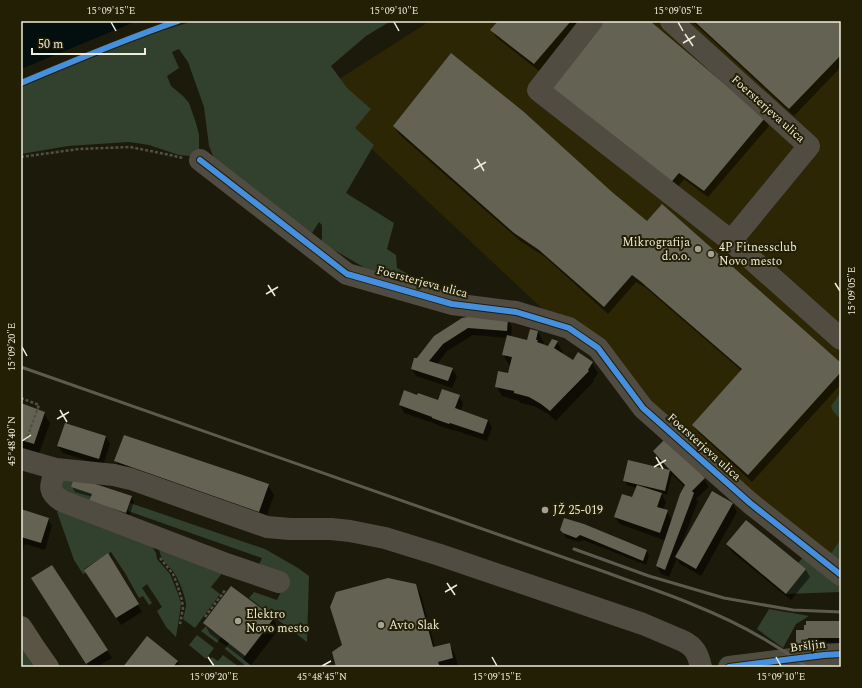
<svg xmlns="http://www.w3.org/2000/svg" width="862" height="688" viewBox="0 0 862 688" font-family="Spectral,serif">
	<style>
		.built { fill: #2c2604 }
		.green { fill: #32402e }
		.water { fill: #030e0f }
		.shadow { fill: #0007; fill-rule: evenodd }
		.building { fill: #646253 }
		.lines { fill: none; stroke-linecap: round; stroke-linejoin: round }
		.path { stroke: #525044; stroke-width: 2.5; stroke-dasharray: 3 2; stroke-linecap: butt }
		.minor { stroke: #514c41; stroke-width: 22 }
		.major { stroke: #595444; stroke-width: 22 }
		.rail { stroke: #5d5b4f; stroke-width: 3 }
		.cycleway-casing { stroke: #231f04; stroke-width: 8 }
		.cycleway { stroke: #468fdf; stroke-width: 6 }
		.ticks { fill: none; stroke: #eeecdb; stroke-width: 1.5 }
		.poi-dot { fill: #a4a292; stroke: #231f04; stroke-width: 1.5 }
		.labels { text-anchor: middle; dominant-baseline: central; stroke-width: 4; stroke-linejoin: round; paint-order: stroke }
		.street-label { font-size: 12px; fill: #eeecdb; stroke: #231f04 }
		.poi-label { font-size: 12px; fill: #eeecdb; stroke: #231f04; text-anchor: start }
		.neatline { fill: none; stroke: #eeecdb; stroke-width: 1.5 }
		.ticks-label { font-size: 10px; text-anchor: middle; fill: #eeecdb }
	</style>
	<rect width="100%" height="100%" fill="#1c1a0b"/>
	<path class="built" d="M430 21H841V575L750 503 314 95Z"/>
	<path class="green" d="M194 21H391L366 36 331 66 347 88 371 109 355 128 374 145 346 193 394 223 387 249 396 255 397 268 417 279 418 284 365 268 322 243V225L319 222 312 233 216 163 209 146 204 107 188 62 179 49 172 52 179 68 167 76 171 86 183 96 189 103 196 123 199 135V149L196 154 190 156 179 155 149 145 129 142 68 146 21 154V87L46 75 156 32Z
		M841 392V420L833 411 831 406Z
		M74 478 71 487 92 494 90 501 126 513 124 520 77 502 57 484 59 481Z
		M130 503 265 549 298 568 309 576 307 642 249 598 254 592 277 600 287 579 257 569 262 558 128 511Z
		M60 510 151 545 156 553 157 559 170 574 178 594 181 603 180 612 176 637 166 627 157 611 162 607 147 584 142 588 152 603 149 605 143 596 139 598 125 573 111 552 84 569 86 573 83 574 74 560 57 512Z
		M841 539V567L828 558Z
		M159 547 227 567 211 587 220 594 195 628 183 619C184 614 186 609 186 604 185 596 179 580 175 574 168 563 160 562 159 547Z
		M806 554 827 571 841 586V592L786 594 806 569 798 563Z
		M769 609 809 616 796 624 783 648 757 629Z
		M206 626 221 637 217 643 201 631Z
		M197 635 214 648 206 659 189 645Z
		M21 636 42 667H21Z
		M229 643 245 656 243 659 250 665 247 667 225 649Z
		M223 655 239 667H217L209 661 212 657 218 661Z"/>
	<path class="water" d="M21 21H137L21 69Z"/>
	<path class="shadow" d="M500 21H582L539 71 496 37 492 30Z
		M605 21H648L764 119 769 126 708 197 684 179 673 193 596 32Z
		M692 21H841V67L794 116Z
		M394 126 612 193 647 223 841 364V384L752 482 698 432 693 425 742 371 646 288 636 282 608 314 545 257 519 240 399 134Z
		M462 319H508L512 327 511 337 528 341 531 330 538 332 544 342 543 345 549 347 557 342 563 352 562 354 574 361 592 363 598 373 593 380 594 381 556 421 548 414 536 407 521 403 519 401 502 396 496 386 509 375 511 365H509L503 355 508 338 473 335 447 351 437 364 452 369 457 376 452 388 416 376 412 369 417 359Z
		M418 396 439 401 459 396 463 403 461 411 488 420 492 428 487 441 454 430V431L437 425 436 424 404 413 400 405Z
		M21 404 44 413 50 423 39 454 23 448 22 450H21Z
		M65 424 106 437 110 444 103 466 63 453 58 446Z
		M666 440 704 479 709 487 696 499 698 501 682 543 683 544 712 493 733 504 737 512 701 576 680 564 677 558 669 577 661 574 657 566 666 541 620 524 615 517 633 499 637 488 627 485 624 480 669 470 659 459 654 451ZM672 474 685 487 672 521 667 511 663 510 666 502 661 493 667 495Z
		M116 461 268 485 274 495 265 521 121 471Z
		M72 487 131 497 134 502 129 517 93 505 92 497 75 492Z
		M21 510 48 519 52 526 45 550 25 544 21 557Z
		M746 521 806 570 810 577 791 600 732 552 727 544Z
		M583 525 647 551 649 556 646 565 583 540 579 542 566 538 561 529Z
		M108 555 142 612 121 625 90 577Z
		M52 567 112 658 97 667H89L37 586Z
		M415 585 421 595 435 648 449 644 455 654 458 667H337L343 646Z
		M273 619 279 629 251 665 210 634 204 623Z
		M841 622V643L811 642V649H800L797 644V631H805Z
		M177 661 181 667H124Z"/>
	<path class="building" d="M498 21H571L534 64 490 30Z
		M604 21H650L765 118 704 191 679 173 668 186 549 91Z
		M694 21H841V55L789 109Z
		M451 53 524 112 612 192 647 221 662 204 841 363V372L748 475 692 425 742 369 640 281 632 275 604 307 539 250 514 233 393 126Z
		M472 316 508 318 507 331 468 328 443 344 429 361 453 368 448 381 411 369 414 358H417L434 336 462 318Z
		M530 329 538 331 536 340H538L537 342 548 346 552 339 558 341 554 348 573 360 578 352 593 362 588 370 589 371 550 411 541 404 529 397 514 393V391L495 387 498 371 508 373 512 357 502 355 507 335 527 340Z
		M442 389 460 395 455 408 488 420 483 434 450 423 449 424 432 418V417L399 405 404 390 417 395 418 393 438 400Z
		M21 403 45 412 34 444 21 440Z
		M65 423 106 436 99 459 57 446Z
		M124 435 269 484 259 512 114 461Z
		M666 438 705 478 692 491 694 493 665 570 656 566 680 494 685 485 666 466 653 451Z
		M628 460 670 470 665 491 623 481Z
		M74 477 132 496 126 513 89 501 92 494 71 487Z
		M637 485 662 493 657 507 668 510 660 533 614 517 622 494 632 497Z
		M712 491 733 503 696 569 675 557Z
		M21 509 49 518 41 543 21 537Z
		M564 518 584 524 647 550 643 561 580 535 576 538 563 533 560 530Z
		M746 520 806 569 786 594 726 544Z
		M108 553 139 604 116 618 84 570Z
		M52 565 108 650 86 664 31 578Z
		M388 578 416 584 433 647 450 643 453 658 438 662 440 667H336L332 652 342 645 330 607 336 592Z
		M231 586 274 618 245 656 203 623Z
		M806 621H841V638H808V644H796V630H804V625H806Z
		M147 636 178 661 173 667H123Z"/>
	<g class="lines">
		<path class="path" d="M21 83C73 61 125 39 178 21
			M21 157 79 149 130 147 170 155 183 158
			M21 398 39 405 25 443
			M160 558 173 574 177 584 182 600 183 608 180 624
			M205 617 226 589"/>
		<path class="minor" d="M592 21 538 90 731 241 841 339
			M671 21 809 146 731 241
			M200 160 347 274 452 304 516 312 569 328 598 348 643 408 750 503 841 575
			M21 459 56 469 114 475 131 479 267 527 290 529H331L350 531 385 538 440 555 596 608 643 624 683 641C695 647 698 654 701 667
			M56 469C51 484 46 491 62 501L226 564 279 582
			M729 667 824 655 841 654"/>
		<path class="major" d="M21 627 34 647 48 667"/>
		<path class="rail" d="M21 367 608 573C637 584 666 593 694 605 734 621 773 642 807 667
			M574 549 649 576 724 598 793 610 841 612"/>
		<g class="cycleway-casing">
			<path id="cycleway" d="M21 83C73 61 125 39 178 21
				M200 160 347 274 452 304 516 312 569 328 598 348 643 408 750 503 841 575
				M729 667 824 655 841 654"/>
		</g>
		<use href="#cycleway" class="cycleway"/>
	</g>
	<path class="ticks" d="M111 22 116 31M394 22 399 31M678 22 683 31M685 34 693 46M683 43 695 36M477 159 484 171M474 169 486 162M835 283 840 291M268 285 275 296M266 294 278 287M22 347 27 356M60 410 67 422M57 419 69 412M22 441 31 435M656 457 663 469M654 467 666 460M447 583 455 595M445 592 457 585M208 657 214 666M492 657 497 666M776 657 781 666M322 666 331 661"/>
	<g class="poi-dot">
		<circle cx="698" cy="249" r="4"/>
		<circle cx="711" cy="254" r="4"/>
		<circle cx="545" cy="510" r="4"/>
		<circle cx="238" cy="621" r="4"/>
		<circle cx="381" cy="625" r="4"/>
	</g>
	<g class="labels">
		<g class="street-label">
			<text transform="translate(768 109) rotate(42)">Foersterjeva ulica</text>
			<text transform="translate(422 282) rotate(15)">Foersterjeva ulica</text>
			<text transform="translate(704 447) rotate(42)">Foersterjeva ulica</text>
			<text transform="translate(808 646) rotate(-7)">Bršljin</text>
		</g>
		<g class="poi-label">
			<text x="690" y="242" text-anchor="end">Mikrografija<tspan x="690" dy="14">d.o.o.</tspan></text>
			<text x="719" y="247">4P Fitnessclub<tspan x="719" dy="14">Novo mesto</tspan></text>
			<text x="553" y="510">JŽ 25-019</text>
			<text x="246" y="614">Elektro<tspan x="246" dy="14">Novo mesto</tspan></text>
			<text x="389" y="625">Avto Slak</text>
		</g>
	</g>
	<rect width="862" height="688" fill="none" stroke="#231f04" stroke-width="44"/>
	<path d="M32 48v6h113v-6" fill="none" stroke="#eeecdb" stroke-width="2"/>
	<text x="38" y="48" font-size="12" fill="#eeecdb" stroke="#231f04" stroke-width="3" paint-order="stroke">50 m</text>
	<rect x="22" y="22" width="818" height="644" class="neatline"/>
	<g class="ticks-label">
		<text x="111" y="14">15°09'15"E</text>
		<text x="394" y="14">15°09'10"E</text>
		<text x="678" y="14">15°09'05"E</text>
		<text transform="translate(851 291) rotate(-90)" y="4">15°09'05"E</text>
		<text transform="translate(11 347) rotate(-90)" y="4">15°09'20"E</text>
		<text transform="translate(11 441) rotate(-90)" y="4">45°48'40"N</text>
		<text x="214" y="680">15°09'20"E</text>
		<text x="322" y="680">45°48'45"N</text>
		<text x="497" y="680">15°09'15"E</text>
		<text x="781" y="680">15°09'10"E</text>
	</g>
</svg>
